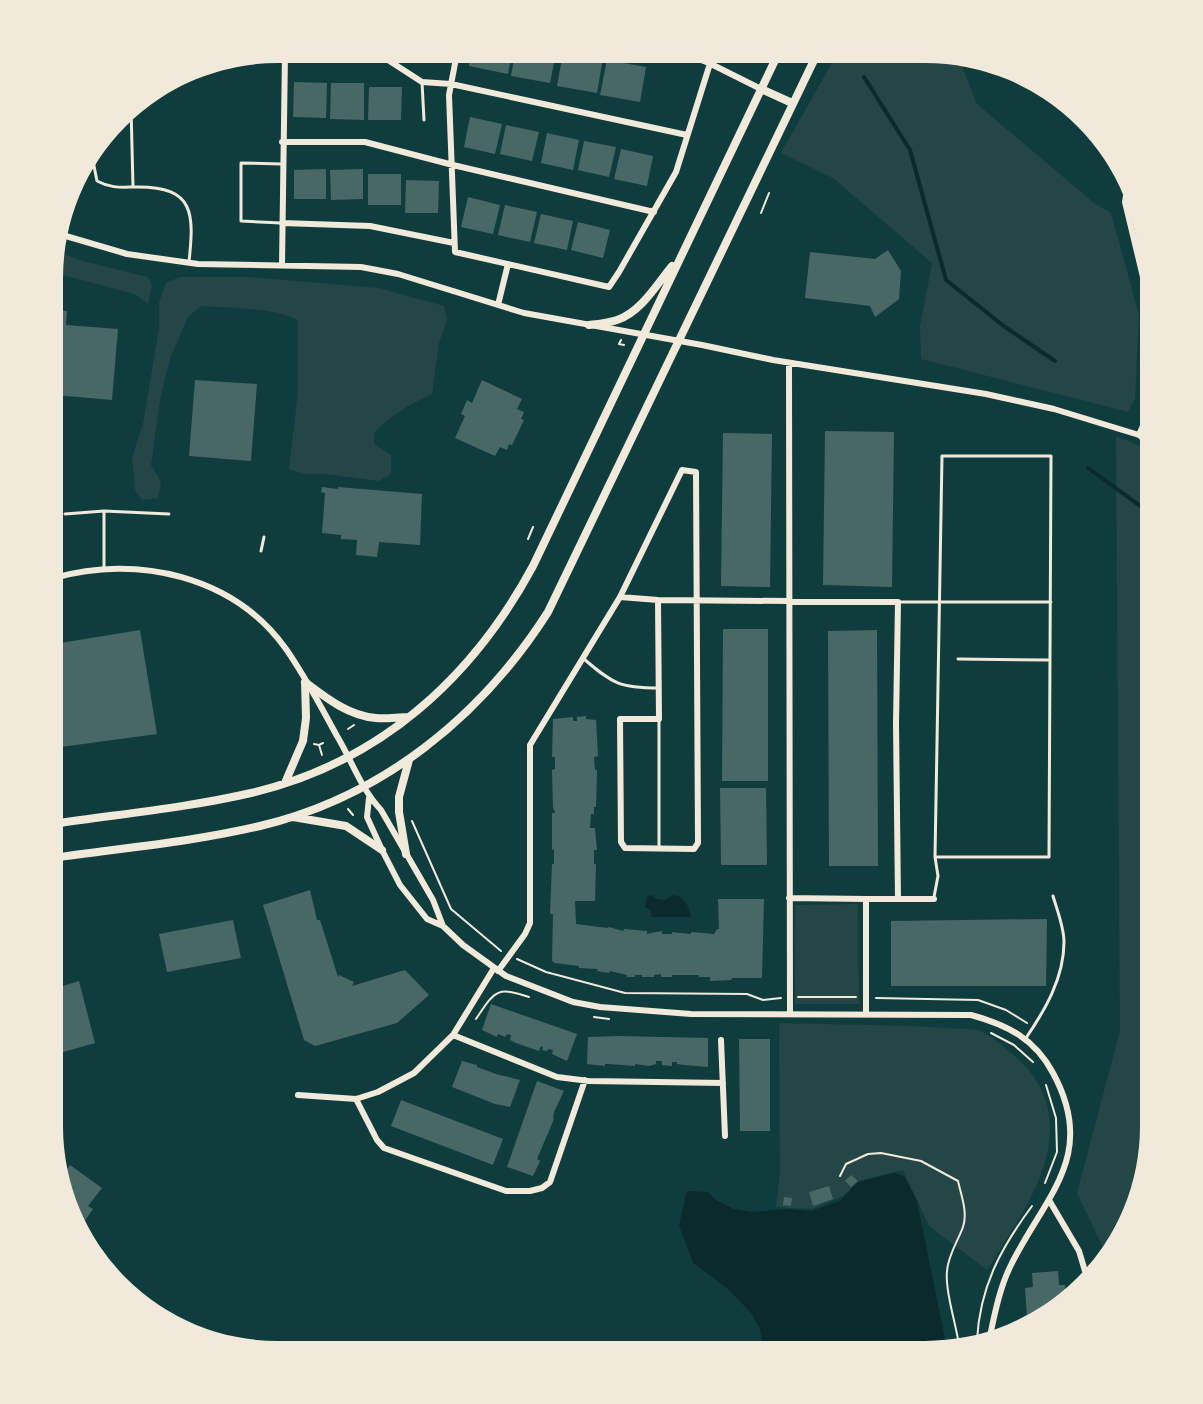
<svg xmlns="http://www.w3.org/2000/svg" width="1203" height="1404" viewBox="0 0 1203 1404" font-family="Barlow,sans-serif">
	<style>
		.green { fill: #244646 }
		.water { fill: #0a2a2b }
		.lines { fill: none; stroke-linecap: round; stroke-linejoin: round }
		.stream { stroke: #0a2a2b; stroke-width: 4 }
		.building { fill: #486865 }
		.path { stroke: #f1e9da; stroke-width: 2 }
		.service { stroke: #f1e9da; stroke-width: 3 }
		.minor { stroke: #f1e9da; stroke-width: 6 }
		.tertiary { stroke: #f1e9da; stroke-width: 8 }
	</style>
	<rect width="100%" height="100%" fill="#0f3d3e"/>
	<path class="green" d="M837 54 958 56 977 104 1094 203 1111 213 1139 315 1135 398 1128 412 921 359 920 327 932 263 833 178 781 153Z
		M54 250 79 260 148 277 152 286 148 304 135 294 54 273Z
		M180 277H247L378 288 444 306 447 320 439 343 432 394C410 404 391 415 374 433V444L391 455V474L379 481 325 474H304L289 469 298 391V320C272 307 229 308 201 306L188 317 171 356 161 394 151 465 161 482 158 498 142 500 135 490 132 458 143 424 159 328V303L166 283Z
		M1116 436 1150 450V1141L1120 1239 1107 1256 1077 1193 1120 1031Z
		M858 904 859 1004H795V905Z
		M779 1023C834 1025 889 1024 944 1028 955 1029 970 1028 980 1031 992 1036 1018 1058 1027 1068 1083 1134 1024 1211 987 1270L929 1226 903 1170 858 1181 843 1196 812 1209 776 1207 780 1173Z"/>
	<path class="water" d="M652 895 657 899 665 900 674 895C686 898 688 905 691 917H652L650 910 645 907 647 896Z
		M894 1173 904 1176 917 1201 947 1349 939 1351H761L763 1346 760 1329 751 1313 727 1288 693 1263 679 1225 687 1191 708 1192 716 1200 734 1209 753 1212 786 1209 811 1211 840 1201 858 1182Z"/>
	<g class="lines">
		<path class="stream" d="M864 77 910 150 946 280 1005 327 1055 361
			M1088 468 1150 513"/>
	</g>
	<path class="building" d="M471 53H512L508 74 469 66Z
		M515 53H556L550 83 511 76Z
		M563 53H577L603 58 597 93 557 86Z
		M607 60 646 67 640 102 600 95Z
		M294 82 327 83 326 118 293 117Z
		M331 83H364V120L330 119Z
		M369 87H402L401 120H368Z
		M470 117 502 124 495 154 464 147Z
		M506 125 539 132 532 161 500 154Z
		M547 133 579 140 573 170 541 163Z
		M584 141 616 147 609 177 578 170Z
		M621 149 653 156 647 186 614 179Z
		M326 169V199H294V170Z
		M363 169V199L331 200 330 170Z
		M368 174H401V205H368Z
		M406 180 439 181 438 213H405Z
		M468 197 500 205 493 234 461 227Z
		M505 205 537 212 530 242 498 235Z
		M541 214 573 221 567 250 534 243Z
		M578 222 610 230 603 258 571 250Z
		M888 250 901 271 899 299 875 317 870 306 805 298 810 252 875 259Z
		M54 303H58L57 310 67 311 66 325 118 329 112 400 54 395Z
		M195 380 257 384 251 461 189 456Z
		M482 380 522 399 517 409 524 412 521 419 524 420 512 445 509 444 507 450 500 447 495 456 455 438 465 416 461 414 467 400 472 403Z
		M825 431 894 432 892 587 823 585Z
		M723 433 772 434 770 587 721 586Z
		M322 487 338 489V487L422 494 420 545 379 542 377 557 356 555 357 540 341 539V535L322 533 325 493 321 492Z
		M723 629H768V781H722Z
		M140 630 157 734 61 747 54 681V644Z
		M877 630 878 866H829L828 631Z
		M586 716V719L596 720 598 756 594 757 595 770H597L596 807H594V814H591L590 828H595L597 850H594V864H596L595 901H575L576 924 607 928 609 927 623 931 624 929 647 931V934L662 931V934H672V932L691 934V932L714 934 717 929H719L718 899H764L762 978H732L731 980 710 981V977H699V975H672V977H661V974L654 975V977H642V975H635V977H627V975L610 971 609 973 597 971 598 969 579 968V966L555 963 552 961 553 914H550L552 864H554V849L552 850V813H555L553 807 552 770 555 769V757H552L553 719 573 717V721H577V717Z
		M720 788H766L767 865H721Z
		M310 890 317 920H320L338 977 339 975 354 982 352 986 405 970 429 995 397 1023 315 1046 304 1040 263 905Z
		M1047 919 1046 986H891V921Z
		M233 920 241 958 167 972 159 934Z
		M79 981 95 1043 53 1055V989Z
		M491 1004 577 1034 567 1061 552 1054 553 1050 548 1049 547 1051 542 1050 543 1047 541 1046 539 1051 516 1043 510 1040 511 1035 507 1034 505 1037 498 1034 497 1037 482 1030Z
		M619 1036 708 1038V1067L684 1065 677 1064V1062H672V1066L662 1065V1061H656V1064L649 1066 635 1064V1066L609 1064H605V1066L587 1064 588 1037Z
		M739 1039H770V1131H740Z
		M462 1061 477 1065V1067L496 1074 520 1080 510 1107 495 1104 452 1087Z
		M537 1081 564 1091 554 1112 553 1118 554 1119 537 1159 540 1161 533 1176 507 1167Z
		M401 1100 503 1139 493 1165 391 1126Z
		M70 1165 102 1188 88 1206 93 1209 84 1222 79 1218 76 1222 60 1184V1179Z
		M851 1175 858 1181 851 1187 845 1181Z
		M829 1186 833 1199 813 1206 809 1192Z
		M784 1197 792 1198 791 1206 783 1205Z
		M1058 1271 1059 1285H1065L1066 1300 1038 1321 1025 1325 1024 1318H1027L1025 1288 1033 1287 1032 1273Z"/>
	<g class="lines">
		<path class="path" d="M761 213 769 193
			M621 340 619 344 624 345
			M528 539 533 527
			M348 729 354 725
			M314 744 319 745 323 743
			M319 745 322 755
			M348 809 353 815
			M412 821 451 909 501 951
			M517 959 546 972 625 993 747 994 763 1000 781 998
			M798 997H856
			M876 998 978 1000 1006 1010 1027 1023
			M594 1017 609 1019
			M476 1019C495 991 496 986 529 997
			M991 1033 1014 1045 1033 1062
			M840 1176 846 1164 868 1154 881 1153 921 1161 958 1181C961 1195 968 1212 963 1227 958 1241 948 1255 947 1271 945 1291 956 1324 959 1345
			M1045 1183 1057 1152 1056 1118 1046 1085
			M977 1340C980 1286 1001 1248 1032 1206"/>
		<path class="service" d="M422 82 424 120
			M131 107 133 187
			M94 152V166L97 181C112 189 122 187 138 187 195 187 194 214 189 262
			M281 223 241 221V163L282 164
			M104 511V568
			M65 514 104 511 169 514
			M261 551 264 537
			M898 602H1051
			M584 659C613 684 620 688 659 688
			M958 659 1050 660
			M659 848V719
			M934 897 938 876 935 857 942 456H1051L1049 857H935
			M1026 1038C1045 1010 1064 978 1064 942 1064 927 1057 910 1053 896"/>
		<path class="minor" d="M313 53 388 60 422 82 451 84 687 135
			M457 53 449 95 455 252 609 287 619 272 676 172 713 54
			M685 54 709 63 761 89
			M285 57 313 54
			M282 142H365L453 165 654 212
			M1128 184 1125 202 1150 306
			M282 223 370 226 454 243
			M59 234 127 254 198 264 361 267 398 274 524 313 702 345 773 360 986 394 1054 409 1139 435 1150 444
			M282 265 285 53
			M498 305 508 264
			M789 363 790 1013
			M1139 435 1150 410
			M54 578C137 554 234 576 286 649 305 676 321 707 337 736 352 761 361 789 381 810L433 900 443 926
			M620 597 658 600 898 602 896 723 898 899
			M369 798 367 817 382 850 400 885 427 919 443 926 463 945 506 976 573 1002 600 1007 691 1014 971 1015C1008 1025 1035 1039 1053 1073 1098 1156 1045 1196 1011 1265 1000 1287 995 1312 990 1336
			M789 898 866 899V1014
			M866 899H934
			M498 971 525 934 530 923V745L620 597 682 470 696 472 698 843 694 849 625 848 621 842 620 719H659L658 600
			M453 1035 557 1077 589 1081 723 1083
			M721 1040 725 1136
			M298 1095 356 1099 378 1092 414 1073 453 1035 494 968
			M356 1099 377 1140 384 1148 506 1191H530L542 1188 550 1182 585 1080
			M1049 1200 1079 1251 1088 1281"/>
		<path class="tertiary" d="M761 89 792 103
			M589 325C598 324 608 323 617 320 641 312 657 284 672 266
			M305 682C326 698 349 716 376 718 386 719 398 717 409 717
			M285 783 303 741 306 718 305 682
			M293 817 346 826 382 850
			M53 824C119 814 186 808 251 793 379 763 472 679 533 566L778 54
			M406 854 399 812V797L409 760
			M53 858C122 848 192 842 260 826 382 797 481 717 548 612L817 54"/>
	</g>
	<path d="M0 0H1203V1404H0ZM278 63H925A215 215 0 0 1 1140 278V1126A215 215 0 0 1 925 1341H278A215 215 0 0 1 63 1126V278A215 215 0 0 1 278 63Z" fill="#f1e9da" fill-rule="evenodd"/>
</svg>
